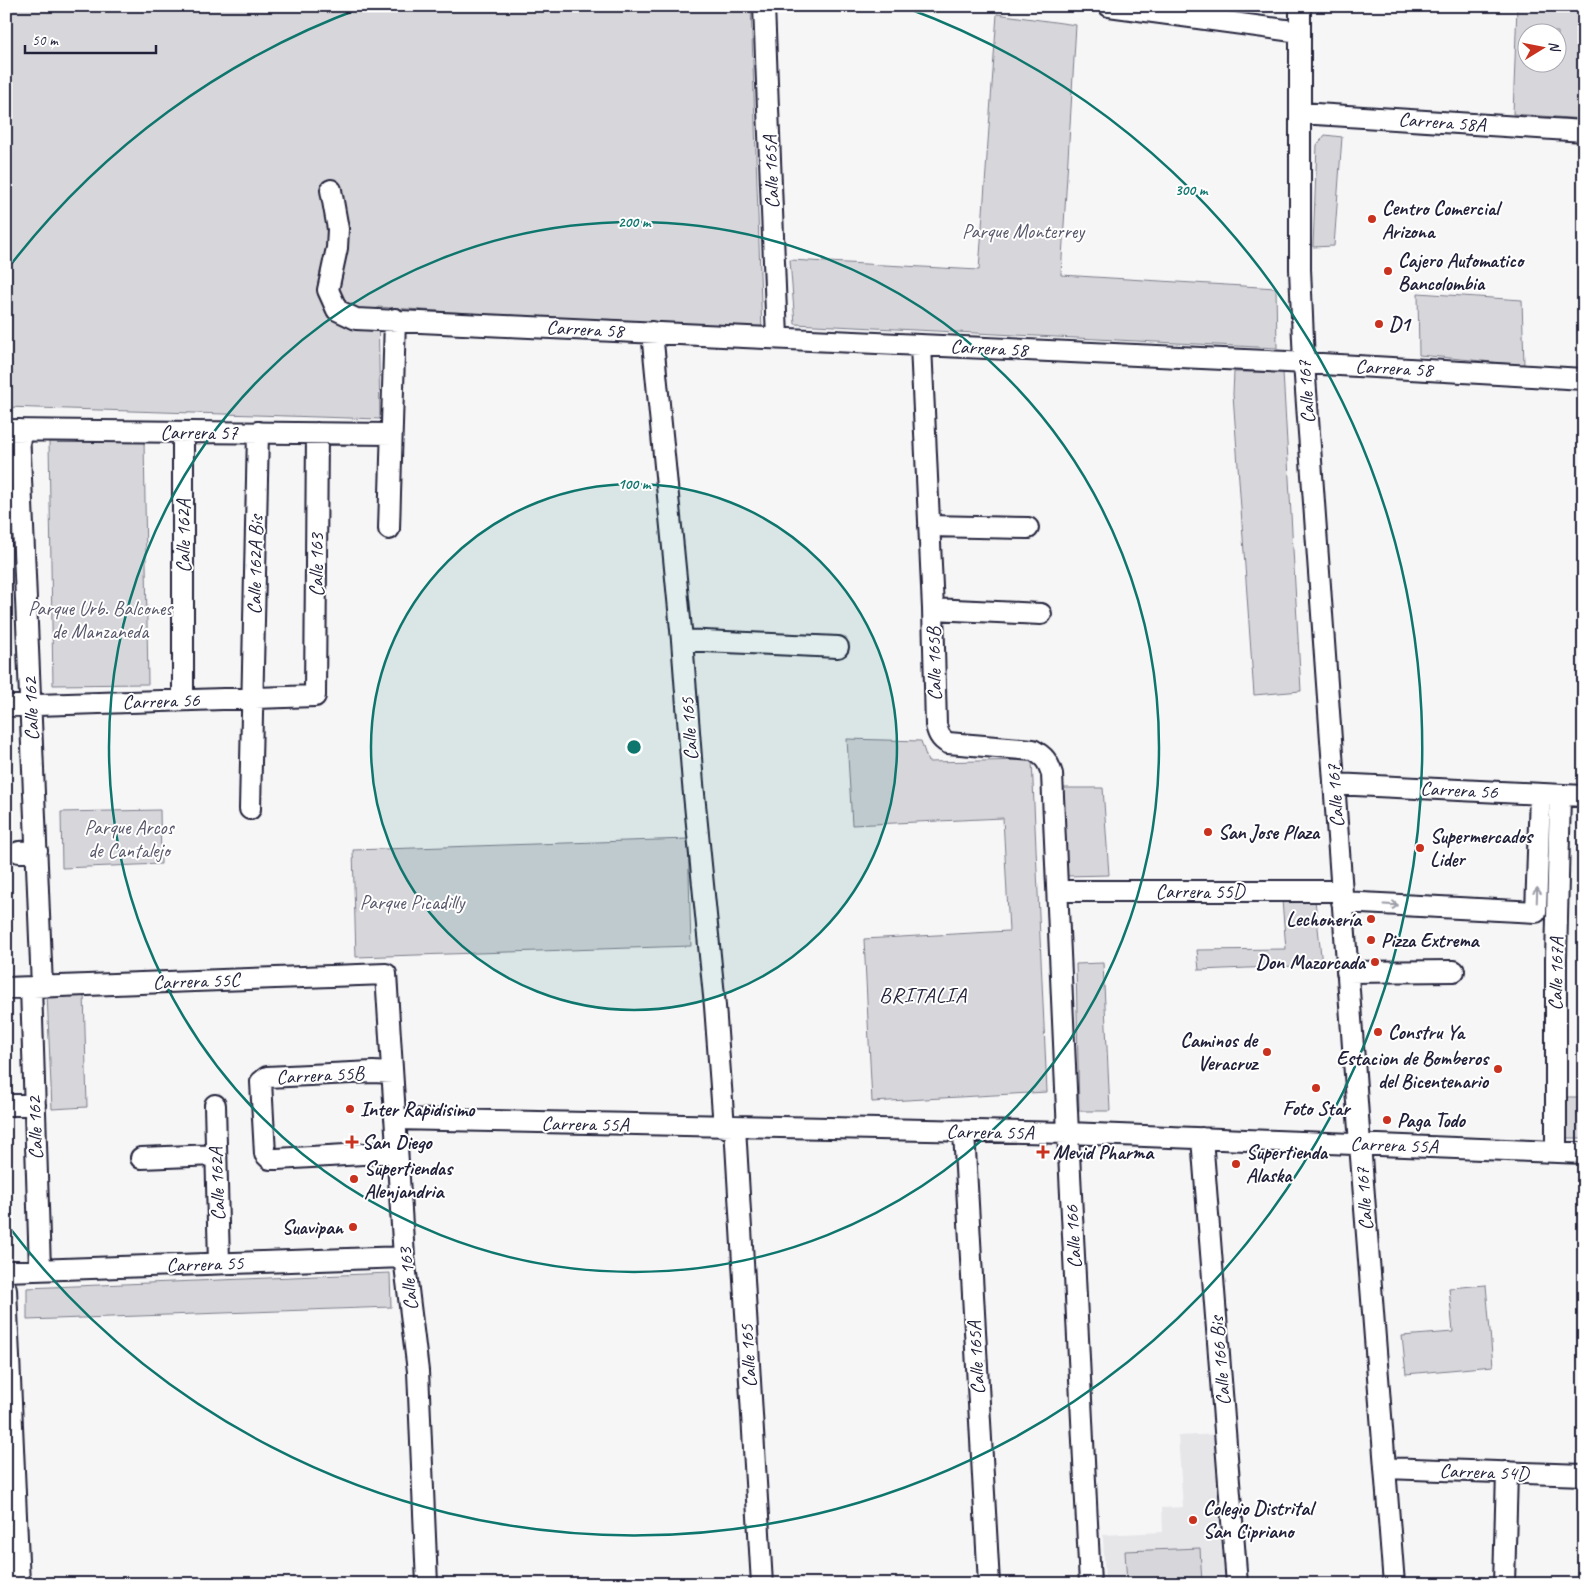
<svg xmlns="http://www.w3.org/2000/svg" width="1590" height="1590" viewBox="0 0 1590 1590" font-family="Caveat,sans-serif">
	<style>
		.built { fill: #e6e6e9 }
		.green { fill: #d7d7db; stroke: #7c7c8b; fill-rule: evenodd }
		.lines { fill: none; stroke-linecap: round; stroke-linejoin: round }
		.minor-casing { stroke: #22223b; stroke-width: 24 }
		.minor { stroke: #fff; stroke-width: 20 }
		.oneway { stroke: #9c9ca7 }
		.ring { fill: none; stroke: #0f766e; stroke-width: 2.5 }
		.poi-dot { fill: #c8321e; stroke: #fff; stroke-width: 2 }
		.labels { text-anchor: middle; dominant-baseline: central; stroke-width: 4; stroke-linejoin: round; paint-order: stroke }
		.street-label { font-size: 20px; fill: #22223b; stroke: #fff }
		.poi-label { font-size: 20px; font-weight: bold; fill: #22223b; stroke: #fff; text-anchor: start }
		.park-label { font-size: 20px; fill: #58586b; stroke: #fff }
		.quarter-label { font-size: 22px; letter-spacing: 1px; fill: #22223b; stroke: #fff }
		.centre { fill: #0f766e; stroke: #fff; stroke-width: 2.5 }
		.ring-label { font-size: 15px; text-anchor: middle; font-weight: bold; fill: #0f766e; stroke: #fff; stroke-width: 4; stroke-linejoin: round; paint-order: stroke }
	</style>
	<rect width="100%" height="100%" fill="#f6f6f7"/>
	<filter id="ink" filterUnits="userSpaceOnUse"><feTurbulence type="fractalNoise" baseFrequency=".02" numOctaves="2"/><feDisplacementMap in="SourceGraphic" scale="10" xChannelSelector="R" yChannelSelector="G"/><feConvolveMatrix kernelMatrix="1 2 1 2 8 2 1 2 1" color-interpolation-filters="sRGB"/></filter>
	<g filter="url(#ink)">
		<path class="built" d="M1220 1434 1228 1584H1105L1103 1535 1163 1532 1162 1508 1183 1507 1178 1436Z"/>
		<path class="green" d="M6 6H751L762 333 378 307 380 419 6 407Z
			M1517 6H1584V119L1513 114ZM1528 32H1558V62H1528Z
			M997 14 1076 25 1061 275 1276 288 1277 348 795 324 790 260 979 270Z
			M1325 135 1342 137 1334 246 1313 247 1317 145Z
			M1418 293 1522 300 1524 365 1419 355Z
			M1234 372H1283L1301 691 1254 695 1233 394Z
			M144 440 148 684 53 685 49 442Z
			M847 739 921 741 928 762 1032 760 1047 1092 872 1102 864 939 1009 931 1003 818 852 825Z
			M1062 788H1103L1109 875 1066 876Z
			M160 810 161 864 62 868 61 812Z
			M688 839 691 946 356 957 353 850Z
			M1282 900H1315L1322 965 1199 970 1197 950 1286 949Z
			M1103 963 1110 1111H1079L1076 964Z
			M84 992 87 1107 52 1109 47 993Z
			M1563 1097H1584V1138H1564Z
			M390 1273 391 1307 27 1320V1288Z
			M1486 1285 1493 1366 1406 1374 1402 1336 1453 1332 1449 1288Z
			M1200 1548 1202 1584H1127L1125 1551Z"/>
		<g class="lines">
			<g class="minor-casing">
				<path id="minor" d="M764 6 777 338
					M1109 6 1300 32
					M1300 6V269L1304 363 1360 1144 1394 1584
					M1300 113 1584 131
					M331 190 338 229 337 248 328 290 337 310 356 319 1287 362 1584 379
					M652 332 682 640 693 784 715 1006 724 1127
					M921 345 933 609 936 725C938 733 940 739 948 743L1033 750C1044 756 1048 761 1052 774L1068 1133 1090 1584
					M6 430 391 434
					M19 430 42 987
					M929 526 1028 528
					M389 529 395 319
					M933 609 1041 614
					M682 640 838 647
					M183 700V432
					M6 706 315 696 317 433
					M1334 784 1584 796
					M250 809 258 432
					M19 852 37 851
					M1058 891H1341
					M1342 902 1536 912 1540 794
					M1347 972 1454 971
					M31 987 40 1269
					M6 988 386 974 404 1257 418 1371 427 1584
					M392 1073 373 1072 267 1077 261 1082 265 1154 270 1159H277L397 1152
					M6 1105H35
					M215 1105 219 1263
					M395 1119 1068 1133 1584 1153
					M735 1127 762 1584
					M964 1132 989 1584
					M1202 1138 1237 1584
					M1556 1152V959L1560 795
					M141 1158 216 1155
					M6 1271 404 1257
					M6 1289 19 1584
					M1385 1468 1584 1475
					M1504 1584 1507 1472"/>
			</g>
			<use href="#minor" class="minor"/>
		</g>
		<defs><path id="oneway-shaft" d="M-6 0H5M1.5-3L5.5 0L1.5 3" fill="none" stroke-width="1.6" stroke-linecap="round" stroke-linejoin="round" transform="scale(1.25)"/></defs>
		<g class="oneway">
			<use href="#oneway-shaft" transform="translate(1537 895) rotate(-88)"/>
			<use href="#oneway-shaft" transform="translate(1391 905) rotate(3)"/>
		</g>
	</g>
	<circle cx="634" cy="747" r="263" fill="#0f766e" fill-opacity=".12"/>
	<g class="ring">
		<circle cx="634" cy="747" r="263"/>
		<circle cx="634" cy="747" r="525"/>
		<path d="M9 267A788 788 0 0 1 364 7M904 7A788 788 0 1 1 9 1227"/>
	</g>
	<g class="poi-dot">
		<circle cx="1372" cy="219" r="5"/>
		<circle cx="1388" cy="271" r="5"/>
		<circle cx="1379" cy="324" r="5"/>
		<circle cx="1208" cy="832" r="5"/>
		<circle cx="1420" cy="848" r="5"/>
		<circle cx="1371" cy="919" r="5"/>
		<circle cx="1371" cy="940" r="5"/>
		<circle cx="1375" cy="962" r="5"/>
		<circle cx="1378" cy="1032" r="5"/>
		<circle cx="1267" cy="1052" r="5"/>
		<circle cx="1498" cy="1069" r="5"/>
		<circle cx="1316" cy="1088" r="5"/>
		<circle cx="350" cy="1109" r="5"/>
		<circle cx="1387" cy="1120" r="5"/>
		<path d="M349.5 1134.5h5v5h5v5h-5v5h-5v-5h-5v-5h5z"/>
		<path d="M1040.5 1144.5h5v5h5v5h-5v5h-5v-5h-5v-5h5z"/>
		<circle cx="1236" cy="1164" r="5"/>
		<circle cx="354" cy="1179" r="5"/>
		<circle cx="353" cy="1227" r="5"/>
		<circle cx="1193" cy="1520" r="5"/>
	</g>
	<g class="labels">
		<g class="street-label">
			<text transform="translate(1442 122) rotate(4)">Carrera 58A</text>
			<text transform="translate(771 172) rotate(-92)">Calle 165A</text>
			<text transform="translate(585 329) rotate(3)">Carrera 58</text>
			<text transform="translate(989 348) rotate(3)">Carrera 58</text>
			<text transform="translate(1394 368) rotate(3)">Carrera 58</text>
			<text transform="translate(1306 392) rotate(-94)">Calle 167</text>
			<text x="199" y="432">Carrera 57</text>
			<text transform="translate(183 536) rotate(-90)">Calle 162A</text>
			<text transform="translate(255 565) rotate(-89)">Calle 162A Bis</text>
			<text transform="translate(316 565) rotate(-90)">Calle 163</text>
			<text transform="translate(934 664) rotate(-91)">Calle 165B</text>
			<text transform="translate(161 701) rotate(-2)">Carrera 56</text>
			<text transform="translate(31 709) rotate(-92)">Calle 162</text>
			<text transform="translate(689 729) rotate(-94)">Calle 165</text>
			<text transform="translate(1459 790) rotate(3)">Carrera 56</text>
			<text transform="translate(1335 796) rotate(-94)">Calle 167</text>
			<text x="1200" y="891">Carrera 55D</text>
			<text transform="translate(1556 974) rotate(-89)">Calle 167A</text>
			<text transform="translate(196 981) rotate(-2)">Carrera 55C</text>
			<text transform="translate(320 1075) rotate(-3)">Carrera 55B</text>
			<text transform="translate(585 1124) rotate(1)">Carrera 55A</text>
			<text transform="translate(35 1128) rotate(-92)">Calle 162</text>
			<text transform="translate(990 1132) rotate(1)">Carrera 55A</text>
			<text transform="translate(1394 1145) rotate(2)">Carrera 55A</text>
			<text transform="translate(217 1184) rotate(-92)">Calle 162A</text>
			<text transform="translate(1364 1199) rotate(-94)">Calle 167</text>
			<text transform="translate(1073 1237) rotate(-93)">Calle 166</text>
			<text transform="translate(205 1264) rotate(-2)">Carrera 55</text>
			<text transform="translate(408 1279) rotate(-96)">Calle 163</text>
			<text transform="translate(748 1356) rotate(-93)">Calle 165</text>
			<text transform="translate(976 1358) rotate(-93)">Calle 165A</text>
			<text transform="translate(1220 1361) rotate(-95)">Calle 166 Bis</text>
			<text transform="translate(1484 1472) rotate(2)">Carrera 54D</text>
		</g>
		<g class="poi-label">
			<text x="1382" y="208">Centro Comercial<tspan x="1382" dy="23">Arizona</tspan></text>
			<text x="1398" y="260">Cajero Automatico<tspan x="1398" dy="23">Bancolombia</tspan></text>
			<text x="1389" y="324">D1</text>
			<text x="1218" y="832">San Jose Plaza</text>
			<text x="1430" y="836">Supermercados<tspan x="1430" dy="23">Lider</tspan></text>
			<text x="1361" y="919" text-anchor="end">Lechonería</text>
			<text x="1381" y="940">Pizza Extrema</text>
			<text x="1365" y="962" text-anchor="end">Don Mazorcada</text>
			<text x="1388" y="1032">Constru Ya</text>
			<text x="1257" y="1040" text-anchor="end">Caminos de<tspan x="1257" dy="23">Veracruz</tspan></text>
			<text x="1488" y="1058" text-anchor="end">Estacion de Bomberos<tspan x="1488" dy="23">del Bicentenario</tspan></text>
			<text x="1316" y="1108" text-anchor="middle">Foto Star</text>
			<text x="360" y="1109">Inter Rapidisimo</text>
			<text x="1397" y="1120">Paga Todo</text>
			<text x="362" y="1142">San Diego</text>
			<text x="1053" y="1152">Mevid Pharma</text>
			<text x="1246" y="1152">Supertienda<tspan x="1246" dy="23">Alaska</tspan></text>
			<text x="364" y="1168">Supertiendas<tspan x="364" dy="23">Alenjandria</tspan></text>
			<text x="343" y="1227" text-anchor="end">Suavipan</text>
			<text x="1203" y="1508">Colegio Distrital<tspan x="1203" dy="23">San Cipriano</tspan></text>
		</g>
		<g class="park-label">
			<text x="1023" y="231">Parque Monterrey</text>
			<text x="100" y="608">Parque Urb. Balcones<tspan x="100" dy="23">de Manzaneda</tspan></text>
			<text x="129" y="827">Parque Arcos<tspan x="129" dy="23">de Cantalejo</tspan></text>
			<text x="412" y="902">Parque Picadilly</text>
		</g>
		<g class="quarter-label">
			<text x="923" y="995">BRITALIA</text>
		</g>
	</g>
	<circle cx="634" cy="747" r="8" class="centre"/>
	<g class="ring-label">
		<text x="1191" y="195">300 m</text>
		<text x="634" y="227">200 m</text>
		<text x="634" y="489">100 m</text>
	</g>
	<rect width="1590" height="1590" fill="none" stroke="#fff" stroke-width="25"/>
	<rect x="12" y="12" width="1565" height="1565" fill="none" stroke="#22223b" stroke-width="2" filter="url(#ink)"/>
	<g transform="translate(1542 48) rotate(80)"><circle r="24" fill="#ffffff" stroke="#a7a7b1"/>
	<path d="M0-4L9 19L0 12L-9 19Z" fill="#c8321e"/>
	<text y="-8" font-size="14" font-weight="bold" text-anchor="middle" fill="#22223b">N</text>
	</g>
	<path d="M25 45v8h131v-8" fill="none" stroke="#22223b" stroke-width="2.5"/>
	<text x="32" y="45" font-size="15" fill="#22223b" stroke="#ffffff" stroke-width="4" paint-order="stroke">50 m</text>
</svg>
